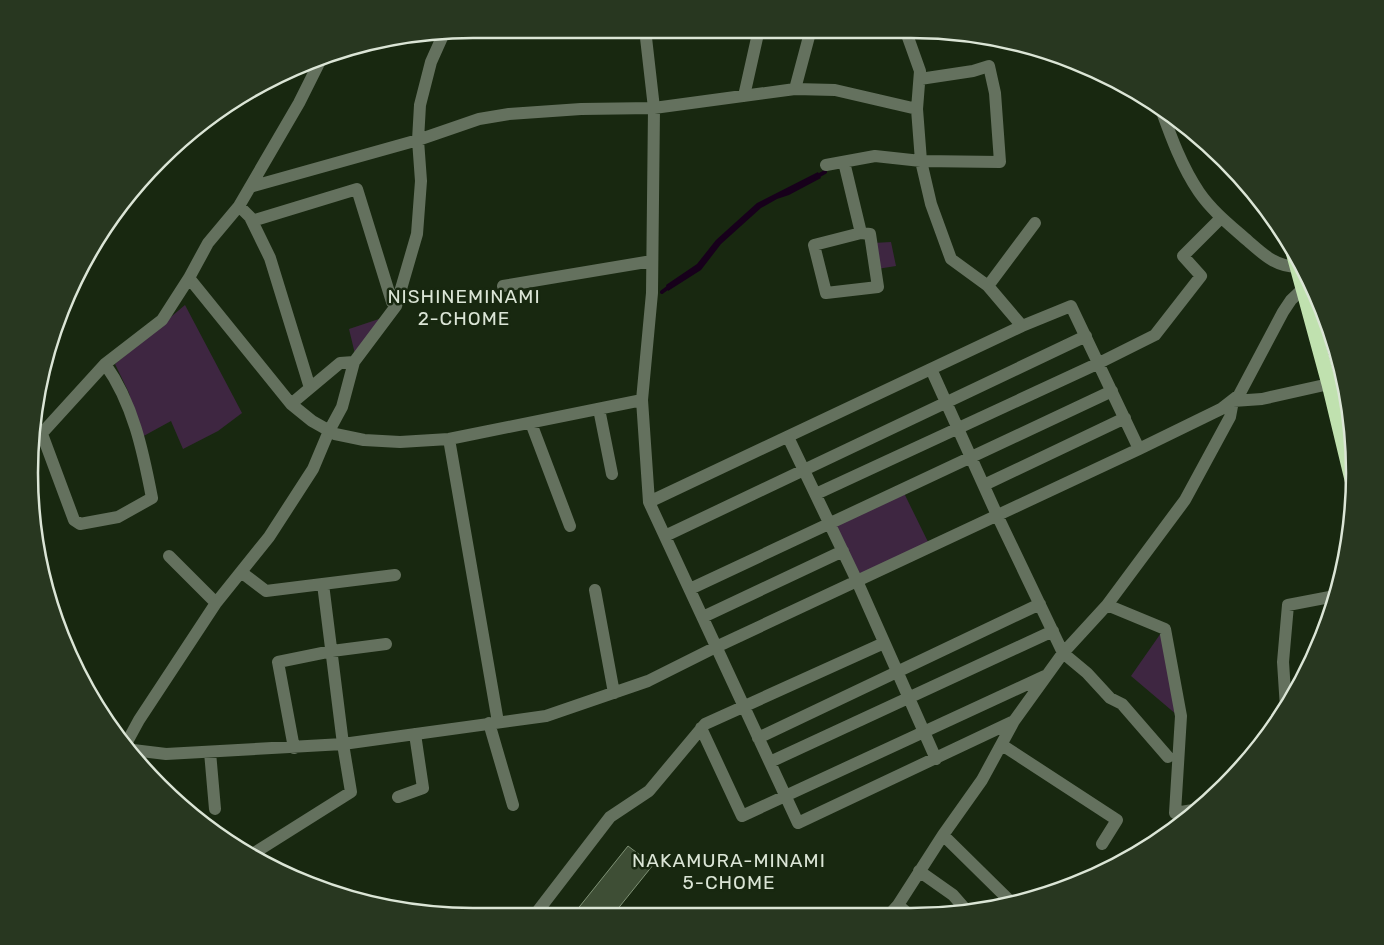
<svg xmlns="http://www.w3.org/2000/svg" width="1384" height="945" viewBox="0 0 1384 945" font-family="Rubik,sans-serif">
	<style>
		.green { fill: #3e2641 }
		.water { fill: #17001b }
		.lines { fill: none; stroke-linecap: round; stroke-linejoin: round }
		.stream { stroke: #17001b; stroke-width: 4 }
		.building { fill: #3e4e35; stroke: #7e9175 }
		.minor { stroke: #64715e; stroke-width: 12 }
		.highway { stroke: #c0e1af; stroke-width: 15 }
		.labels { text-anchor: middle; dominant-baseline: central; stroke-width: 5; stroke-linejoin: round; paint-order: stroke }
		.neighbourhood-label { font-size: 19px; letter-spacing: 1px; fill: #dbe5d6; stroke: #182810 }
		.rim { fill: none; stroke: #dbe5d6; stroke-width: 2.5 }
	</style>
	<rect width="100%" height="100%" fill="#182810"/>
	<path class="green" d="M891 242 896 266 877 269 873 243Z
		M185 305 242 413 218 431 183 449 171 421 140 438 129 393 115 364Z
		M385 317 355 354 349 329Z
		M903 491 930 546 859 580 833 525Z
		M1161 633 1177 715 1131 676Z"/>
	<path class="water" d="M818 172 821 178 789 195 777 199 761 208 721 244 701 270 668 291 666 285 697 264 716 240 757 203Z"/>
	<g class="lines">
		<path class="stream" d="M816 177 825 172
			M662 292 670 286"/>
	</g>
	<path class="building" d="M628 846 653 865 612 916H572Z"/>
	<g class="lines">
		<path class="minor" d="M645 29 654 108 652 293 642 400 649 502 798 823 1014 721
			M905 29 920 71 917 109 921 161 931 204 951 259 988 286 1022 326
			M795 89 811 29
			M744 96 759 29
			M1161 109C1171 137 1182 167 1199 192 1212 211 1231 226 1248 241 1264 255 1275 266 1297 267
			M844 162 861 233 870 234 878 287 826 293 814 245 861 233
			M826 165 875 156 921 161 1000 162 995 93 989 66 973 71 920 79
			M250 187 418 140 479 119 509 114 581 109 654 108 795 89 835 90 917 109
			M239 206 250 217 270 258 310 388
			M252 221 357 189 392 302 396 306
			M189 278 291 404 312 421 335 434 364 440 400 442 449 439 642 400
			M503 286 652 261
			M988 286 1035 223
			M931 369 997 515 1063 653 1087 673 1110 698 1122 704 1168 757
			M1233 401 1262 399 1329 384
			M291 404 340 363 354 362
			M599 409 612 474
			M531 423 570 526
			M42 434 74 520 80 524 118 517 152 498C143 451 133 403 105 364
			M788 437 857 581 936 759
			M449 439 498 722
			M33 443 105 364 162 320 189 278 208 243 239 206 299 103 320 61
			M984 485 1125 418
			M816 494 1099 363 1155 335 1201 276 1183 256 1221 218
			M649 502 1022 326 1071 306 1139 449
			M665 536 1086 336
			M169 556 216 603
			M241 572 266 591 395 575
			M690 589 1112 391
			M595 590 614 693
			M1107 605 1165 629 1181 716 1175 813 1193 810
			M703 617 843 551
			M1286 708 1283 662 1288 605 1335 596
			M489 723 513 805
			M701 728 742 816 1047 675
			M758 738 1040 604
			M127 742 139 720 216 603 269 537 313 469 329 431 342 407 354 362 396 306 417 234 421 181 418 140 420 105 431 62 444 33
			M1002 745 1117 820 1102 844
			M294 748 278 662 332 651 386 644
			M133 750 166 754 343 744 546 716 648 681 716 647 1139 449 1221 409 1239 395 1283 312 1291 300 1310 282
			M210 752 215 809
			M770 762 1053 631
			M398 797 423 788 415 734
			M943 835 1012 903
			M251 855 351 792 343 744 323 584
			M919 871 953 895 967 911
			M898 905 911 916
			M534 916 610 817 649 791 705 724 884 643
			M888 916 898 905 943 835 982 780 1014 721 1063 653 1107 605 1185 500 1230 417 1233 401"/>
		<path class="highway" d="M1292 248 1329 384 1354 488"/>
	</g>
	<g class="labels">
		<g class="neighbourhood-label">
			<text x="464" y="296">NISHINEMINAMI<tspan x="464" dy="22">2-CHOME</tspan></text>
			<text x="729" y="860">NAKAMURA-MINAMI<tspan x="729" dy="22">5-CHOME</tspan></text>
		</g>
	</g>
	<path d="M0 0H1384V945H0ZM473 38H911A435 435 0 0 1 1346 473V473A435 435 0 0 1 911 908H473A435 435 0 0 1 38 473V473A435 435 0 0 1 473 38Z" fill="#283720" fill-rule="evenodd"/>
	<path class="rim" d="M473 38H911A435 435 0 0 1 1346 473V473A435 435 0 0 1 911 908H473A435 435 0 0 1 38 473V473A435 435 0 0 1 473 38Z"/>
</svg>
